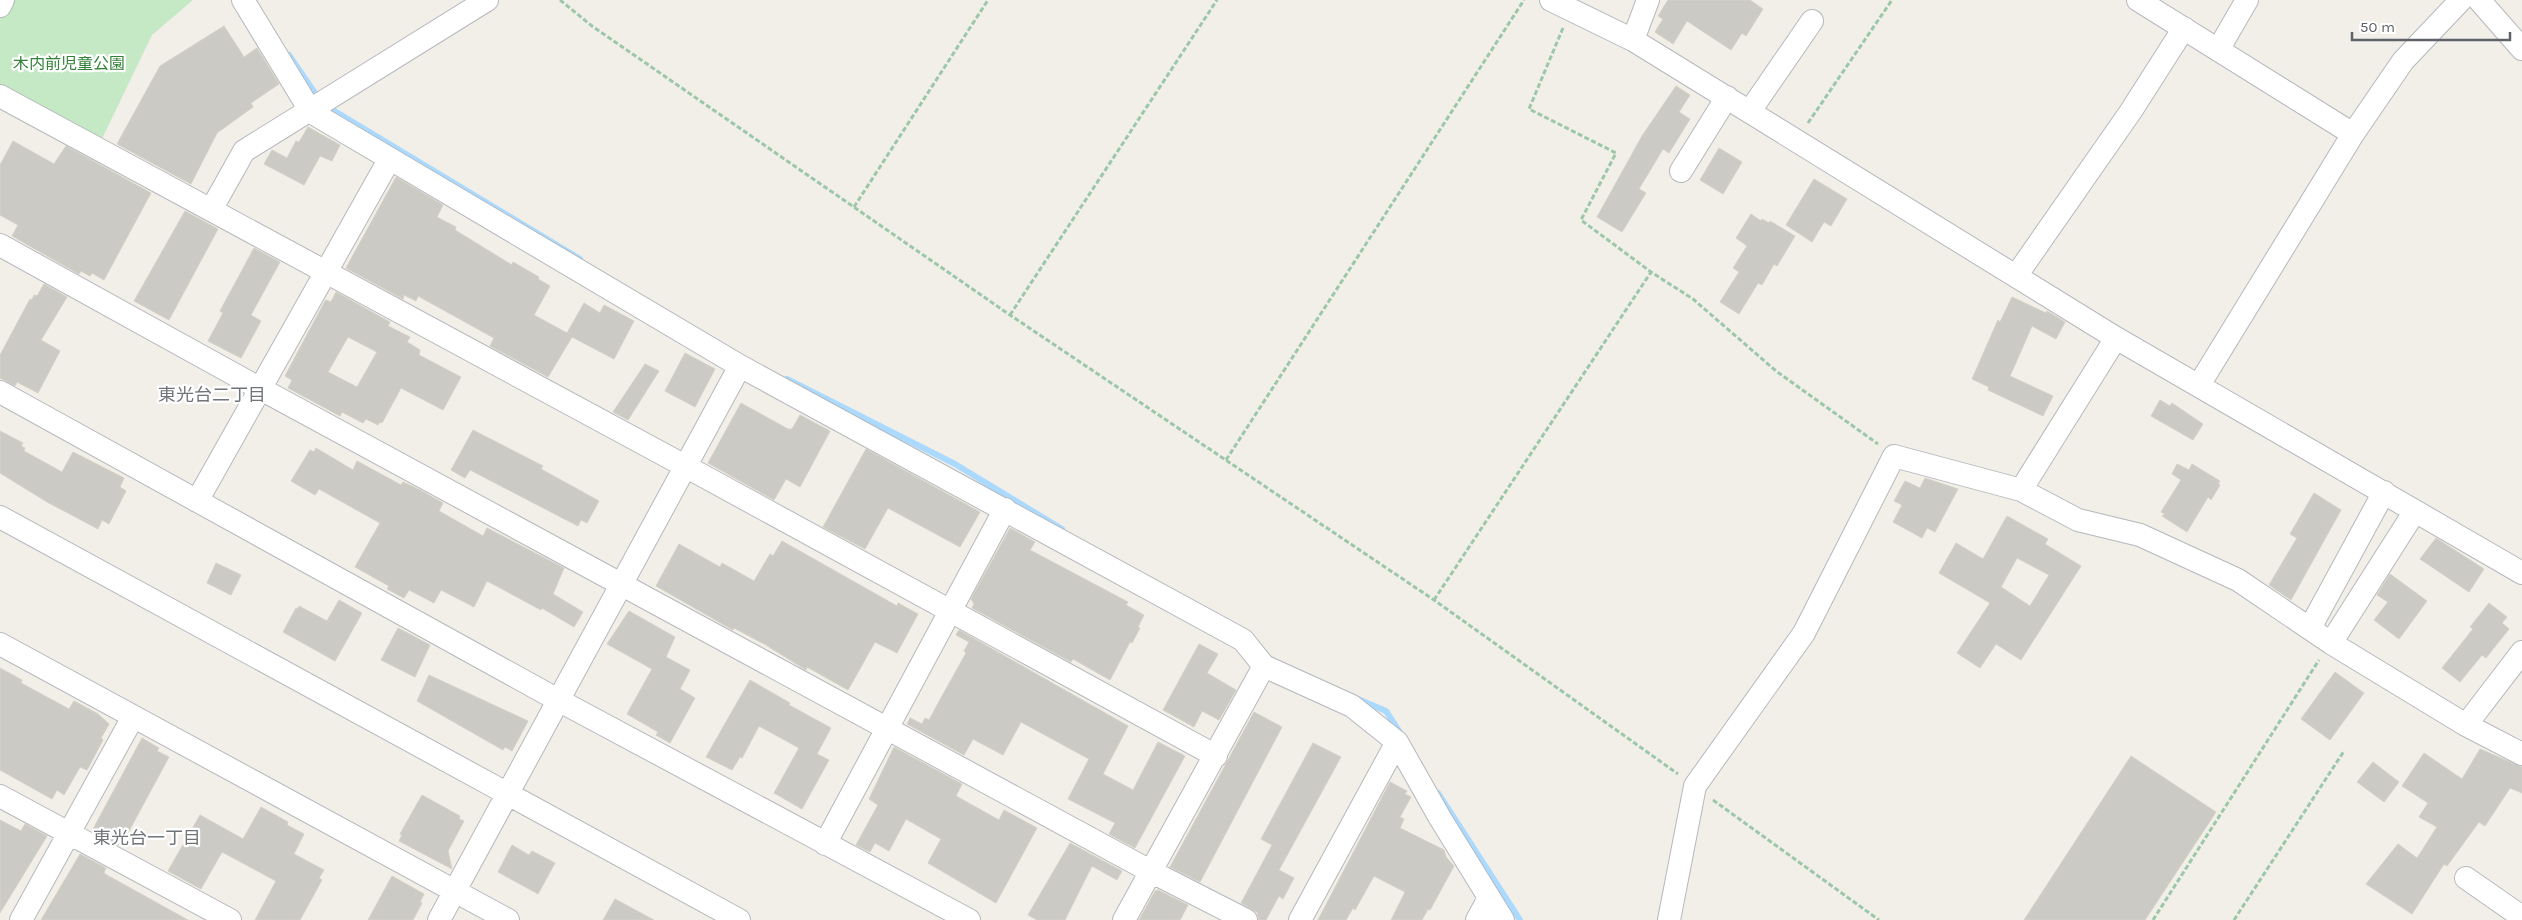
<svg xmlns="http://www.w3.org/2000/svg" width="2522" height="920" viewBox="0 0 2522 920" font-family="Karla,'Noto Sans JP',sans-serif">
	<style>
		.green { fill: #c5e8c5 }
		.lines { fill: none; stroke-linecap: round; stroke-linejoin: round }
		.stream { stroke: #aadaff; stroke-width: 6 }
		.building { fill: #cccac5; stroke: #d6d1c6; fill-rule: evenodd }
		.minor-casing { stroke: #b5b8bc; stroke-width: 24 }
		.path { stroke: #9cc7a9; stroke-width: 3; stroke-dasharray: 5 2.5; stroke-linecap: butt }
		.minor { stroke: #fff; stroke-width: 22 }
		.labels { text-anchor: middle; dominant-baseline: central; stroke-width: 4.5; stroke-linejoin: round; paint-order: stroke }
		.park-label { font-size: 16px; fill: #348238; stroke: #fff }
		.neighbourhood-label { font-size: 18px; fill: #70757a; stroke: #fff }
	</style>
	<rect width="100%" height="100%" fill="#f1efe8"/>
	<path class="green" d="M3 0H193L152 35 97 149 0 96V6Z"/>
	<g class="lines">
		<path class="stream" d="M289 55 317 96
			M333 110 580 259
			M787 379 955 464 1062 529
			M1358 699 1386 711 1401 734
			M1438 793 1520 920"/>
	</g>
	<path class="building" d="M1668 0H1750L1763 9 1746 36 1742 33 1731 50 1687 21 1673 44 1655 32 1663 19 1658 16Z
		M224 26 244 57 257 48 279 84 251 103 253 107 217 133 191 184 117 144 160 66Z
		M1676 86 1690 95 1679 112 1690 119 1669 153 1663 149 1639 189 1646 193 1622 232 1597 217 1642 136Z
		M308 127 340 145 332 161 320 156 304 185 264 164 272 150 287 158 296 141 299 142Z
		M13 141 54 164 66 146 151 193 104 280 92 273 90 276 81 271 79 274 12 236 18 225 0 215V165Z
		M1719 148 1742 162 1723 194 1700 180Z
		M396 177 443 205 437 217 456 227 455 230 512 265 513 262 539 277 538 279 550 286 534 315 567 333 584 303 600 313 604 305 634 321 614 359 572 337 548 377 490 346 494 338 418 296 416 301 404 295 403 299 346 268Z
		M1814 179 1847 199 1831 226 1824 222 1812 242 1786 225Z
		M185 211 218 229 169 320 134 301Z
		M1751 214 1761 221 1762 219 1769 223 1770 221 1795 236 1777 266 1774 264 1762 285 1758 283 1739 314 1720 302 1739 272 1733 268 1747 246 1736 238Z
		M254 248 280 262 251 315 261 321 241 358 208 341 223 313 220 311Z
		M44 284 67 297 41 340 60 351 38 393 17 382 15 386 0 378V355L30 299 32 300 34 295 37 296Z
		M336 292 390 322 388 326 410 337 407 342 420 350 419 355 461 377 443 410 401 388 382 423 380 422 378 425 366 419 363 423 342 412 340 416 288 388 292 380 285 376 325 301 326 300 331 302ZM348 337 377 352 357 387 328 372Z
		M2012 297 2046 313 2047 311 2065 322 2056 339 2032 326 2010 376 2053 396 2043 416 1988 390 1989 387 1972 379 1998 320 2000 322Z
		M685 353 715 369 695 407 665 391Z
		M645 364 659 371 628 420 613 412Z
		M2160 400 2170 406 2172 403 2203 424 2193 440 2151 416Z
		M741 403 788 429H792L800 415 830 431 800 487 786 479 774 500 708 463Z
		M473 430 543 466 541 469 599 501 587 523 581 520 578 526 470 470 465 478 451 470Z
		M0 431 23 443 21 446 25 448 24 451 62 472 73 452 124 478 120 487 126 491 109 524 102 520 98 529 47 502 0 473Z
		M316 448 353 470 357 461 401 485 403 482 420 490 443 503 439 511 483 536 487 528 564 568 553 594 583 612 574 627 542 608 541 610 487 581 474 607 441 590 434 603 409 590 404 598 387 589 389 586 355 567 380 523 319 489 315 495 291 481 310 450 314 452Z
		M866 449 980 512 960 547 888 508 865 549 823 527Z
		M2177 464 2189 470 2192 464 2220 481 2218 484 2220 485 2211 500 2208 497 2187 532 2162 516 2165 514 2161 512 2181 480 2172 474Z
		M1925 478 1958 489 1935 532 1927 528 1922 538 1893 522 1902 505 1894 501 1905 481 1920 488Z
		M2314 493 2341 510 2291 600 2269 585 2297 538 2290 534Z
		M2007 516 2048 539 2045 544 2081 566 2021 660 1996 644 1980 668 1957 653 1990 603 1939 573 1956 543 1983 559ZM2017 558 2049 575 2030 606 2001 587Z
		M1010 528 1035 542 1030 550 1128 602 1126 605 1144 615 1138 627 1140 628 1132 643 1130 642 1110 680 1073 659 1071 662 972 608 974 604 971 599Z
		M2436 538 2484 569 2469 592 2420 559Z
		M782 541 897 606 898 603 918 614 897 653 875 642 848 690 807 667 806 670 766 645 734 628 733 630 656 586 679 544 720 567 722 563 754 581 770 554 773 556Z
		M216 563 241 575 231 595 207 583Z
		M2390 574 2427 601 2399 639 2374 620 2388 602 2377 595Z
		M339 600 362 613 335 661 283 632 296 608 298 609 299 606 327 621Z
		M2489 603 2507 617 2502 623 2509 629 2486 658 2482 655 2460 682 2442 668 2473 629 2470 627Z
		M629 611 675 637 666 657 690 670 680 689 695 698 670 743 656 735 658 732 627 714 652 669 607 644Z
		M398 628 430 645 415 677 381 660Z
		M959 630 1128 726 1103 774 1133 790 1158 742 1185 756 1135 848 1109 834 1115 823 1068 799 1089 759 1021 722 1003 755 973 739 964 755 907 724 910 718 922 724 925 718 929 720 942 696 966 653 964 651 969 642 956 635Z
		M1199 644 1218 654 1207 673 1236 690 1219 720 1202 711 1194 727 1163 710Z
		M0 668 22 680 21 683 69 709 74 701 98 714 109 724 101 738 103 740 87 770 80 767 64 795 57 790 52 799 0 770Z
		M2335 672 2364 693 2330 740 2301 719Z
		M429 675 528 721 512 751 505 747 503 750 417 701Z
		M750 680 790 703 789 705 831 728 817 754 829 760 802 809 774 793 799 748 759 726 742 758 740 757 732 770 706 757Z
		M1254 712 1282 727 1200 882 1170 867Z
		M142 738 159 748 157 751 169 757 122 844 120 842 118 845 92 831Z
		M1313 743 1341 757 1279 870 1294 878 1283 899 1279 896 1266 920H1259L1257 912 1241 903 1272 845 1261 839Z
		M894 747 962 784 956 796 999 820 1004 810 1037 828 996 903 928 863 941 839 906 819 889 851 875 843 870 852 856 845 878 805 869 799Z
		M2480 749 2522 767V793L2510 788 2485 826 2479 822 2447 866 2444 864 2412 914 2366 884 2398 844 2417 858 2437 827 2419 817 2428 803 2402 786 2424 753 2462 779Z
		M2131 756 2216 812 2145 920H2024Z
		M2373 762 2399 782 2384 802 2357 782Z
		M1390 782 1407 791 1405 794 1411 797 1400 817 1404 819 1400 828 1444 850 1446 857 1454 866 1430 910 1428 909 1422 920H1391L1405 892 1374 876 1355 910 1353 908 1346 920H1318Z
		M422 795 460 816 459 819 464 821 448 851 452 869 399 841 402 835 400 834Z
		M261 807 288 822 287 825 304 834 294 854 324 870 319 878 322 880 300 920H255L276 881 222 852 201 889 168 871 200 815 243 839Z
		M0 820 21 831 25 824 47 836 0 913Z
		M1070 843 1122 871 1117 880 1092 866 1065 920H1037L1028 915Z
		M512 845 529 855 532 851 555 863 538 894 498 872Z
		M80 854 106 868 104 872 105 874 188 920H41Z
		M392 876 424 894 420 902 422 903 413 920H368Z
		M1158 890 1188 905 1180 920H1139L1155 891Z
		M615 899 654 920H603Z"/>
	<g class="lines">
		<g class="minor-casing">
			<path id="minor" d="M243 0 311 112 740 366 1243 640 1264 666 1352 706 1397 742 1440 818 1503 920
				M1551 0 1633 40 2116 338 2522 573
				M2138 0 2353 134
				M2479 0 2522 49
				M0 6 3 0
				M1633 40 1648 0
				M2218 50 2247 0
				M0 96 685 466 1216 756
				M1750 111 1812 21
				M1681 171 1727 97
				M211 210 244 151 487 0
				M0 245 259 388 1150 871 1246 920
				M2016 276 2131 111 2184 28
				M2116 338 2021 490 2078 520 2140 535 2238 580 2331 643 2466 725 2522 754
				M2199 385 2353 134 2403 61 2461 0
				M0 392 558 700 969 920
				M197 501 389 160
				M0 517 739 920
				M2310 628 2384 492
				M2331 643 2415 511
				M0 644 508 920
				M2466 725 2522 652
				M0 796 230 920
				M825 844 1005 509
				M2466 878 2522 917
				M21 920 133 717
				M439 920 740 366
				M1124 920 1264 666
				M1300 920 1397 742
				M1477 920 1489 898
				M1669 920 1695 786 1804 633 1894 456 2021 490"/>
		</g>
		<path class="path" d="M560 0 592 26 1010 315 1434 600 1678 774
			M1563 28 1529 109 1616 153 1581 220 1651 272 1693 299 1776 371 1878 444
			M1808 123 1892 0
			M854 207 988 0
			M1010 315 1217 0
			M1226 460 1524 0
			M1434 600 1651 272
			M1713 800 1879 920
			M2153 920 2319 660
			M2234 920 2344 751"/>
		<use href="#minor" class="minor"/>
	</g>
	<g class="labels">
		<g class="park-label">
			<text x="69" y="63">木内前児童公園</text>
		</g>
		<g class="neighbourhood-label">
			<text x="212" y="395">東光台二丁目</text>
			<text x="147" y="838">東光台一丁目</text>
		</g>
	</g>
	<path d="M2352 32v8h158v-8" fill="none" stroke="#5f6368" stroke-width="2.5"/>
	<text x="2360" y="32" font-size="15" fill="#5f6368" stroke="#ffffff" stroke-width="4" paint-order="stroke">50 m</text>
</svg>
